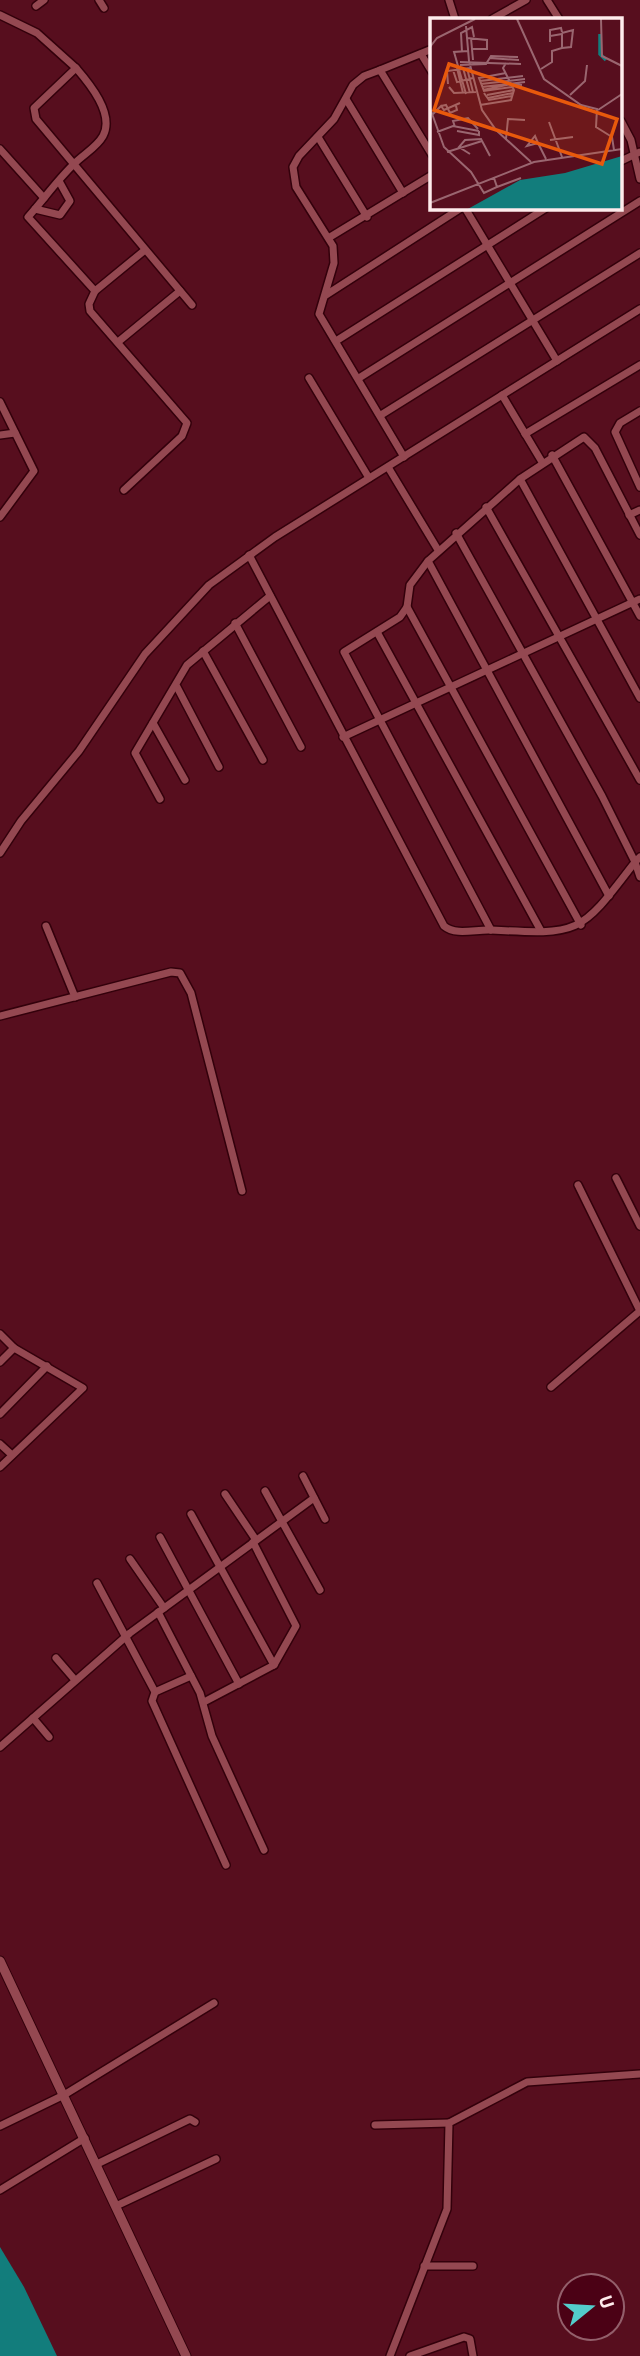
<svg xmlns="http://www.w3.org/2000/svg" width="640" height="2356" viewBox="0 0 640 2356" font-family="'Titillium Web',sans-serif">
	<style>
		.water { fill: #127d7c }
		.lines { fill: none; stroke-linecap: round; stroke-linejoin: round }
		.minor-casing { stroke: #33000b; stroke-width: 10 }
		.tertiary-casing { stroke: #33000b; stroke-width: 11 }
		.minor { stroke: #944851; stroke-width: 7 }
		.tertiary { stroke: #944851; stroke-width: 9 }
		.inset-river { fill: none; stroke: #127d7c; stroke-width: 3.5 }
		.inset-road { fill: none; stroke: #9a6670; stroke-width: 2 }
		.view { fill: #e8590c; fill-opacity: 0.15; stroke: #e8590c; stroke-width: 3.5 }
		.inset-edge { fill: none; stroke: #feebec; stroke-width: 3.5 }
	</style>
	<rect width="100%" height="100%" fill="#570e1e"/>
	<polygon class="water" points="0,2247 24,2287 57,2356 0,2356"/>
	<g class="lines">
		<defs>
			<g id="minor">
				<polyline points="99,0 104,8"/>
				<polyline points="449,0 455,19"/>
				<polyline points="547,0 559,19"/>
				<polyline points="36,6 44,0"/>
				<polyline points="0,15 37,33 76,68 34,108 36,119 192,305"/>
				<polyline points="492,19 526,0"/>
				<polyline points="421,54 432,72"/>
				<path d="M76,68C89,83 115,114 103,136C97,147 84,154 75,163C58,179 44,199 28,217L95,291L145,250"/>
				<polyline points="380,70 432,49"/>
				<polyline points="346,99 403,193"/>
				<polyline points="621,121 631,140 640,179"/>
				<polyline points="318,137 367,217"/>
				<polyline points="0,149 44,198"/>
				<polyline points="621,161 640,152"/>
				<polyline points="465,208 557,361"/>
				<polyline points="35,209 60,215 70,201 59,181"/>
				<polyline points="330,237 432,175"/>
				<polyline points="95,291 89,304 90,311 187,423 182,436 124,490"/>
				<polyline points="326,295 461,208"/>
				<polyline points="336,341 546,208"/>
				<polyline points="118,342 180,291"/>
				<polyline points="309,378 369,478"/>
				<polyline points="359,378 640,201"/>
				<polyline points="502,395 542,462"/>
				<polyline points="0,402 34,471 0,517"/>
				<polyline points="640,411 620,423 615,432 640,487"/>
				<polyline points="381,415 640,253"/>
				<polyline points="525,434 640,365"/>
				<polyline points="0,435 15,433"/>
				<polyline points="552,455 640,616"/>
				<polyline points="404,457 319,314 334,263 333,246 296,187 293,167 299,156 334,119 353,85 364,76 380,70 432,155"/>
				<polyline points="388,467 438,550"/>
				<polyline points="520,479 640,698"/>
				<polyline points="486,507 640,780"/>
				<polyline points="629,515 640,510"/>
				<path d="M249,555L444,926C456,936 476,929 491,930C581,935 580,934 635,862L602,796L456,533"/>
				<polyline points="428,561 410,585 407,607 400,617 344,652 491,930"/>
				<polyline points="407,607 581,925"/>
				<polyline points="235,623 301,747"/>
				<polyline points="377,632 541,931"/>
				<polyline points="203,651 263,760"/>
				<polyline points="177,687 219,767"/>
				<polyline points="153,723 185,780"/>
				<polyline points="343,737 640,599"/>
				<polyline points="160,799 135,753 187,665 270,596"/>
				<polyline points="0,853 21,821 79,751 145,654 209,585 275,537 640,309"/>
				<polyline points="640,857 635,862 640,877"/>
				<polyline points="609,896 428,561 520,479 584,437 595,448 640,535"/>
				<polyline points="46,926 75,997"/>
				<polyline points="0,1016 171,972 180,973 191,993 242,1191"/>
				<polyline points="616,1178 640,1226"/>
				<polyline points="0,1334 14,1348 83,1388 0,1467"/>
				<polyline points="0,1362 14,1348"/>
				<polyline points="551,1387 640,1311 578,1185"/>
				<polyline points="0,1414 47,1366"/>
				<polyline points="0,1444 12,1455"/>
				<polyline points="303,1476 325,1519"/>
				<polyline points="265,1491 320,1590"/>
				<polyline points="225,1494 256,1540"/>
				<polyline points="191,1514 274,1665"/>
				<polyline points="160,1537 239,1684"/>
				<polyline points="130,1559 164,1608"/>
				<polyline points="97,1583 155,1692 152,1701 226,1865"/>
				<polyline points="158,1612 200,1693 212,1736 264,1850"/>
				<polyline points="56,1658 75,1680"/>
				<polyline points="155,1692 191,1676"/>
				<polyline points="204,1702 274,1665 296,1626 253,1542"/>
				<polyline points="33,1718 49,1737"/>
				<polyline points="0,1747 130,1633 314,1498"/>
				<polyline points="375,2125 449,2123"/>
				<polyline points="0,2126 64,2095 214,2003"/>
				<polyline points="97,2164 190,2119 195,2122"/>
				<polyline points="0,2190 85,2138"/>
				<polyline points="116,2206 216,2159"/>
				<polyline points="424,2266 473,2266"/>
				<polyline points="390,2356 447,2209 449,2123 527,2082 640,2074"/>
				<polyline points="410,2356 464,2337 470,2339 473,2356"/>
			</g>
			<polyline id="tertiary" points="0,1961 186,2356"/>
		</defs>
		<use href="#minor" class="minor-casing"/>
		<use href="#tertiary" class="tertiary-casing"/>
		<use href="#minor" class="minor"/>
		<use href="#tertiary" class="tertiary"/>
	</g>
	<g transform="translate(430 18)">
		<rect width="192" height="192" fill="#570e1e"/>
		<path d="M192,138V192H36L90,162L135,155Z" fill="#127d7c"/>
		<path class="inset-river" d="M170,16V36L176,42"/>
		<path class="inset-road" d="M87,1L114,61L151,87L167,91L166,109L182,119L184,132M171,1L172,38L192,48M36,8L39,43L52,92L66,112L101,144M120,18V12L131,10L132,14M37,20L57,22V31H42M41,20L43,42M120,24V18L132,16V22M0,29L7,20L45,1M132,30L141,29L143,12L132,15M32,34L31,15L42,9L44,19M59,40L89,42M30,44L91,46M76,45L73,50L81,66L92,67M30,47L56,46L61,38L88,39M27,50L33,75M33,50L40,75M37,50L43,74M111,51L122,44V33L132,30V22M23,52L27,64L43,60M76,55L49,60L54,73L82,69M50,63L93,58M18,66L17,53L40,50M51,66L95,61M19,69L24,75L46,74M52,69L95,64M54,75L59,82L82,78M36,76L24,34L38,33M57,77L84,72M140,77L155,63L157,47M58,80L83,75M50,87L81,82L84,72L81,66L53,72M11,88L16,87L20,95L27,92L26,88M0,90L14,129L41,154L54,175L67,169L64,160M168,92L192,76M2,97L11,88L14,92L30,85M119,104L132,139M25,109L23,103L38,100L48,111M27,113L49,117V113M7,114L23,108L49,113M76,121L78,101L95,102M120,122L143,119M108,125L97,128L105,118L108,125L116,141M17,134L52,123M40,136L29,129L35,122L51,121L60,138M67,169L91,160M0,185L104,144L192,131"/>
		<path class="view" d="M19,46L187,101L172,146L4,92Z"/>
		<rect width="192" height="192" class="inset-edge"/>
	</g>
	<g transform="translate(591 2307) rotate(72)"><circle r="33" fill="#4b0115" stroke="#935f6b" stroke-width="2"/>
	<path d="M0-5L12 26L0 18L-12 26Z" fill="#53cdcb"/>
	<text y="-10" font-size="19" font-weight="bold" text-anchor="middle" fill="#feebec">U</text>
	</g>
</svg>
